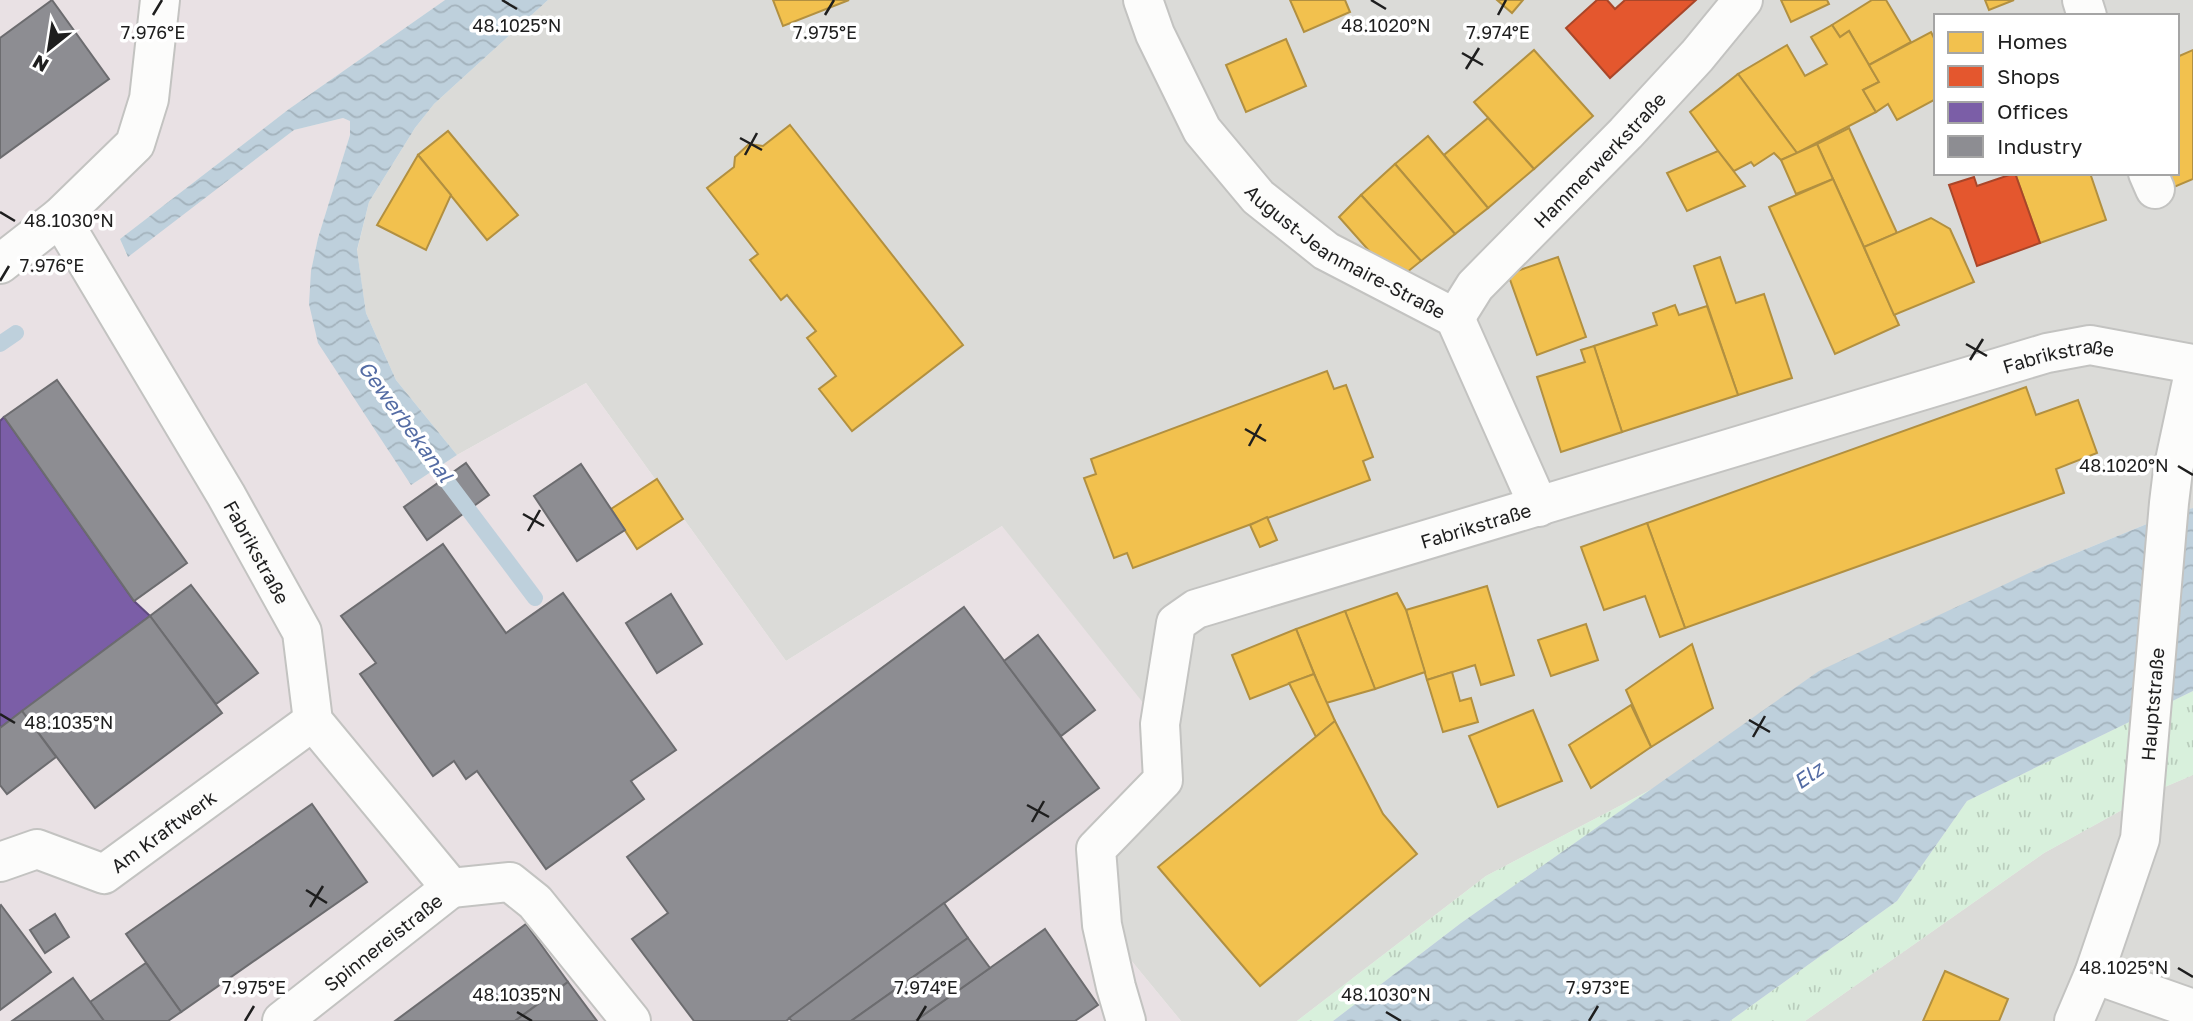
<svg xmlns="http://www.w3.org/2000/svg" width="2193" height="1021" viewBox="0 0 2193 1021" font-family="'Golos Text',sans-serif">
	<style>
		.residential { fill: #dbdbd8; fill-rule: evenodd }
		.industrial { fill: #e9e1e4 }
		.park { fill: url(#park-tufts) }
		.water { fill: url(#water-waves) }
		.homes { fill: #f2c14e; stroke: #b29040; stroke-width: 2 }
		.shops { fill: #e4572e; stroke: #a94629; stroke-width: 2 }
		.offices { fill: #7b5ea7; stroke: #5f4b7e; stroke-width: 2 }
		.industry { fill: #8d8d92; stroke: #6c6c6f; stroke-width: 2 }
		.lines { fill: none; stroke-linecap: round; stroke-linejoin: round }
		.stream { stroke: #bed0dc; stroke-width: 16 }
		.minor-casing { stroke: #c3c3c1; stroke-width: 42 }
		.minor { stroke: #fcfcfb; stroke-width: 38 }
		.ticks { fill: none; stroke: #1e1e1e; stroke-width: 2.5 }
		.labels { text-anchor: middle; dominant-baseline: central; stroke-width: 7; stroke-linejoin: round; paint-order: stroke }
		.street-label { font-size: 19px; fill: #1e1e1e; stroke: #fff }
		.water-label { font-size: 21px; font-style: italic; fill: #546ca4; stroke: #fff }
		.ticks-label { font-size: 18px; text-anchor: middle; fill: #1e1e1e; stroke: #fff; stroke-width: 7; stroke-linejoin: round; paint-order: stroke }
	</style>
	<defs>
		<pattern id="park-tufts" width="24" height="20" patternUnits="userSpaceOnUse" patternTransform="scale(1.75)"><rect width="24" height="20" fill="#d8f0dc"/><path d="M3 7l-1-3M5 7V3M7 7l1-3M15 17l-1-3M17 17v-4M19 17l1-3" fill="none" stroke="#b9cdbc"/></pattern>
		<pattern id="water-waves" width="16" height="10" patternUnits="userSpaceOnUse" patternTransform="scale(1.75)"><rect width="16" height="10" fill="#bed0dc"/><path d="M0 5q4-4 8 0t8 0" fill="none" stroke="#a3b2bc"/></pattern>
	</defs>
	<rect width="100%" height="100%" fill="#ecece7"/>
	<g class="residential">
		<path d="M548,0H2193V508L2176,512L2042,567L1652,789L1486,876L1297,1021H1181L1102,925L1002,526L786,661L586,383L457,455L396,380L366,313L357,251L369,202L415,128L434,104ZM1936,16H2177V173H1936Z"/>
		<polygon points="2193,775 2193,1021 1805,1021 2044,853 2160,789"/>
	</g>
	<polygon class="industrial" points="0,0 445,0 289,109 120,239 127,256 294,130 343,118 351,121 350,135 318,238 311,271 411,485 457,455 586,383 786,661 1002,526 1160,724 1163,780 1096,849 1102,925 1181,1021 0,1021"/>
	<g class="park">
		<polygon points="2193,691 2193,775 2160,789 2044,853 1805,1021 1730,1021 1897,901 1967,801"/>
		<polygon points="1652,789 1461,923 1333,1021 1297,1021 1486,876"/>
	</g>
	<g class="water">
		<polygon points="445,0 548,0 434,104 415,128 369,202 357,250 366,313 396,380 457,455 411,485 318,343 309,304 311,271 318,238 350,135 350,121 343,118 294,130 128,257 120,239 289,109"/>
		<polygon points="2193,508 2193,691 1967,801 1897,901 1730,1021 1333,1021 1461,923 1819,671 2042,567 2176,512"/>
	</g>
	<g class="homes">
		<polygon points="773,0 849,0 783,26"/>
		<polygon points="1290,0 1345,0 1350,12 1304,32"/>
		<polygon points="1497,0 1523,0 1512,13"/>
		<polygon points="1781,0 1827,0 1829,4 1791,22"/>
		<polygon points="1872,0 1886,0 1911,42 1869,65 1849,31 1840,37 1832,25"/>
		<polygon points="1985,0 2014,0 1989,10"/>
		<polygon points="1832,25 1840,37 1849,31 1879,82 1863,90 1876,112 1797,153 1738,74 1787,45 1805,76 1827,64 1811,37"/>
		<polygon points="1931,32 1936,42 1936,99 1897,120 1888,104 1876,112 1863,90 1879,82 1869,65"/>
		<polygon points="1286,39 1306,86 1246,112 1226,65"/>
		<polygon points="1534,50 1593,116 1534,169 1474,102"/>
		<polygon points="2193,50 2193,179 2174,187 2168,173 2177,173 2177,57"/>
		<polygon points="1738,74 1797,153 1781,160 1774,153 1754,166 1751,162 1734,171 1718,151 1690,112"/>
		<polygon points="1488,118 1534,169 1488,208 1444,155"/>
		<polygon points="790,125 963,345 852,431 819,389 836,376 807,338 816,331 787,295 781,300 750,260 758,254 707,188 734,167 735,157 749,144 763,146"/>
		<polygon points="1849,128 1897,233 1864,247 1817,144"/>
		<polygon points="448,131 518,215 487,240 418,155"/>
		<polygon points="1428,136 1488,208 1455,234 1395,164"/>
		<polygon points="1817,144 1833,179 1796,194 1781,160"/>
		<polygon points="1718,151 1745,186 1687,211 1667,173"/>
		<polygon points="418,155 451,195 426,250 377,225"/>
		<polygon points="1395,164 1455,234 1421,261 1361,195"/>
		<polygon points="2015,173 2090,173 2106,220 2040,243"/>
		<polygon points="1833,179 1899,325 1835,354 1769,207"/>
		<polygon points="1361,195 1421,261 1396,281 1339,217"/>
		<polygon points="1931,218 1950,229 1974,282 1894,315 1864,247"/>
		<polygon points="1558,257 1586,337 1537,355 1508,274"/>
		<polygon points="1720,257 1736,303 1764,294 1792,378 1738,395 1694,266"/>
		<polygon points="1675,305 1679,315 1707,306 1738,395 1622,432 1594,346 1657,325 1653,313"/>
		<polygon points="1594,346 1622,432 1561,452 1537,377 1585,362 1581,350"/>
		<polygon points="1327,371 1334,389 1346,385 1373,457 1363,461 1370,480 1133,568 1127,553 1114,558 1084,478 1096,474 1091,459"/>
		<polygon points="2026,387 2036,415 2078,400 2097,453 2056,469 2064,493 1685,628 1647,523"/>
		<polygon points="657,479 683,519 637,549 611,509"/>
		<polygon points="1267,517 1277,540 1260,547 1250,525"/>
		<polygon points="1647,523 1685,628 1660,637 1645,596 1604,610 1581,547"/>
		<polygon points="1487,586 1514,675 1481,685 1475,665 1427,680 1406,610"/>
		<polygon points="1397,593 1406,610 1425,672 1375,689 1345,611"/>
		<polygon points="1345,611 1375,689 1326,703 1296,629"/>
		<polygon points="1586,624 1598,660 1551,676 1538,640"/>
		<polygon points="1296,629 1314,674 1250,699 1232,655"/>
		<polygon points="1692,644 1713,708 1651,747 1626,690"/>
		<polygon points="1452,672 1460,701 1471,698 1478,722 1443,732 1427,680"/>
		<polygon points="1314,674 1335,721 1316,737 1289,683"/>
		<polygon points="1631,705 1651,747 1591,788 1569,745"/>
		<polygon points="1533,710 1562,781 1498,807 1469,736"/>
		<polygon points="1335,721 1383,814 1417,854 1260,986 1158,867"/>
		<polygon points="1945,971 2008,999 1999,1021 1923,1021"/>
	</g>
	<g class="shops">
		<polygon points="1597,0 1607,0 1615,9 1625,0 1696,0 1610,78 1566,28"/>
		<polygon points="2015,173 2040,243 1977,266 1949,185 1974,177 1977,186"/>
	</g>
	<polygon class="offices" points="4,417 134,601 150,616 0,728 0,421"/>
	<g class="industry">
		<polygon points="52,0 109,79 0,158 0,38"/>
		<polygon points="57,380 187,563 134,601 4,417"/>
		<polygon points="466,463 489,495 427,540 404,507"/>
		<polygon points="581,464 625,530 577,561 534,496"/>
		<polygon points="443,544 506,633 563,593 676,750 631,781 644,799 546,869 477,771 466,779 454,761 433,776 360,674 376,663 341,616"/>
		<polygon points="191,585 258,673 216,704 150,616"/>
		<polygon points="671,594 702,644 657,673 626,623"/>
		<polygon points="964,607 1099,788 786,1021 694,1021 632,939 668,913 627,857"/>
		<polygon points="150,616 222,713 95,808 22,711"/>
		<polygon points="1038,635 1095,710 1061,736 1004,661"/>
		<polygon points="22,711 56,757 7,794 0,785 0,728"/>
		<polygon points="312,804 367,882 181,1012 126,934"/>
		<polygon points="944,903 968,938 851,1021 792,1021 789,1018"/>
		<polygon points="1,905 51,972 0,1010 0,906"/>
		<polygon points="55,914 69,937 45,953 30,930"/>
		<polygon points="526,924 568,982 515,1021 395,1021"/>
		<polygon points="1045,929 1098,1005 1075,1021 915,1021"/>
		<polygon points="968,938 990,968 915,1021 851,1021"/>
		<polygon points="146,963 181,1012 168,1021 104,1021 90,1002"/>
		<polygon points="73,978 104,1021 12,1021"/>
		<polygon points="568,982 597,1021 515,1021"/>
	</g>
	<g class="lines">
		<g class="stream">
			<polyline points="0,344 16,333"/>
			<polyline points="425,452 535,598"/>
		</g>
		<defs>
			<g id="minor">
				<path id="s1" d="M160,0L149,99L135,144L60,217L226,495L302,632L313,721L451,888L510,882L535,902L631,1021"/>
				<path id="s2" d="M1143,0L1155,34L1202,130L1258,197L1326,251L1455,318L1539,507"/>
				<polyline points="2082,0 2087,16"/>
				<polyline points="2148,173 2155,189"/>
				<polyline points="0,264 60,217"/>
				<path id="s3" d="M1455,318L1475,286L1626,133L1697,56L1743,0"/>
				<path id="s4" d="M0,862L37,849L104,874L313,721"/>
				<polyline points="2094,974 2193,1009"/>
				<path id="s5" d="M282,1021L451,888"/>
				<path id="s6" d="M1126,1021L1116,987L1102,925L1096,849L1163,780L1160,724L1176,623L1196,609L2047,353L2090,345L2193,364"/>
				<path id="s7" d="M2074,1021L2094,974L2140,839L2169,503L2173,470L2193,377"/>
			</g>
		</defs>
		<use href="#minor" class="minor-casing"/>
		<use href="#minor" class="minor"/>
	</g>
	<path class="ticks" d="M502,0L517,9M1371,0L1386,9M153,15L162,0M825,15L834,0M1498,15L1506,0M1462,53L1483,65M1466,69L1479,48M740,138L762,150M745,155L757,133M0,212L15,221M0,281L9,266M1966,344L1987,356M1970,360L1983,339M1245,429L1266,441M1249,446L1261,424M2178,466L2193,475M523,514L544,526M528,531L540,510M0,714L15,723M1749,720L1770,732M1753,737L1765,716M1027,805L1049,817M1032,822L1044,801M306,890L327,903M310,907L323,886M2178,968L2193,977M517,1012L532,1021M1386,1012L1401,1021M245,1021L254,1006M917,1021L926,1006M1589,1021L1598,1006"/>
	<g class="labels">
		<g class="street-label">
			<text stroke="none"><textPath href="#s3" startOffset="215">Hammerwerkstraße</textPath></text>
			<text stroke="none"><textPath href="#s2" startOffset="334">August-Jeanmaire-Straße</textPath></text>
			<text stroke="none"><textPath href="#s6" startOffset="1354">Fabrikstraße</textPath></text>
			<text stroke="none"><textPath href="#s6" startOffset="746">Fabrikstraße</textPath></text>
			<text stroke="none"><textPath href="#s1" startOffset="640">Fabrikstraße</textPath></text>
			<text stroke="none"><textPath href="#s7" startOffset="329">Hauptstraße</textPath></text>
			<text stroke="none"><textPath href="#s4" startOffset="184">Am Kraftwerk</textPath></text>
			<text stroke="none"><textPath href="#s5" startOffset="128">Spinnereistraße</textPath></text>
		</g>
		<g class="water-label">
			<text transform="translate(406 421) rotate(54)">Gewerbekanal</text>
			<text transform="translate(1808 775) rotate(-35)">Elz</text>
		</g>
	</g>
	<g class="ticks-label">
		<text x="517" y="32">48.1025°N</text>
		<text x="1386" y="32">48.1020°N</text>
		<text x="153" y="39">7.976°E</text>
		<text x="825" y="39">7.975°E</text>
		<text x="1498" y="39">7.974°E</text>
		<text x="69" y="227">48.1030°N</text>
		<text x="52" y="272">7.976°E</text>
		<text x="2124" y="472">48.1020°N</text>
		<text x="69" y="729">48.1035°N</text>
		<text x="2124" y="974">48.1025°N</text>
		<text x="254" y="994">7.975°E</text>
		<text x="926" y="994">7.974°E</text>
		<text x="1598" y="994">7.973°E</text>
		<text x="517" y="1001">48.1035°N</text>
		<text x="1386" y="1001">48.1030°N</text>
	</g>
	<rect x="1934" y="14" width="245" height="161" fill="#ffffff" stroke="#a5a5a5" stroke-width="2"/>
	<rect x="1948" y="32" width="35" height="21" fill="#f2c14e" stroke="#a5a5a5" stroke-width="2"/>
	<text x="1997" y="49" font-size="21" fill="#1e1e1e">Homes</text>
	<rect x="1948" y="66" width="35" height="21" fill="#e4572e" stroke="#a5a5a5" stroke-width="2"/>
	<text x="1997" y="84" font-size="21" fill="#1e1e1e">Shops</text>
	<rect x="1948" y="102" width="35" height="21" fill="#7b5ea7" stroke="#a5a5a5" stroke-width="2"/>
	<text x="1997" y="119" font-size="21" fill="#1e1e1e">Offices</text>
	<rect x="1948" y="136" width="35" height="21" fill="#8d8d92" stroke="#a5a5a5" stroke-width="2"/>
	<text x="1997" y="154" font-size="21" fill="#1e1e1e">Industry</text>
	<g transform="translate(49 49) rotate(210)" stroke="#ffffff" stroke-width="5" paint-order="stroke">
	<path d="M0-5L12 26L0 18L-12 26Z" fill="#1e1e1e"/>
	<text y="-10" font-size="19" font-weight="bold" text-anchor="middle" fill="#1e1e1e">N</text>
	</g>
</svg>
